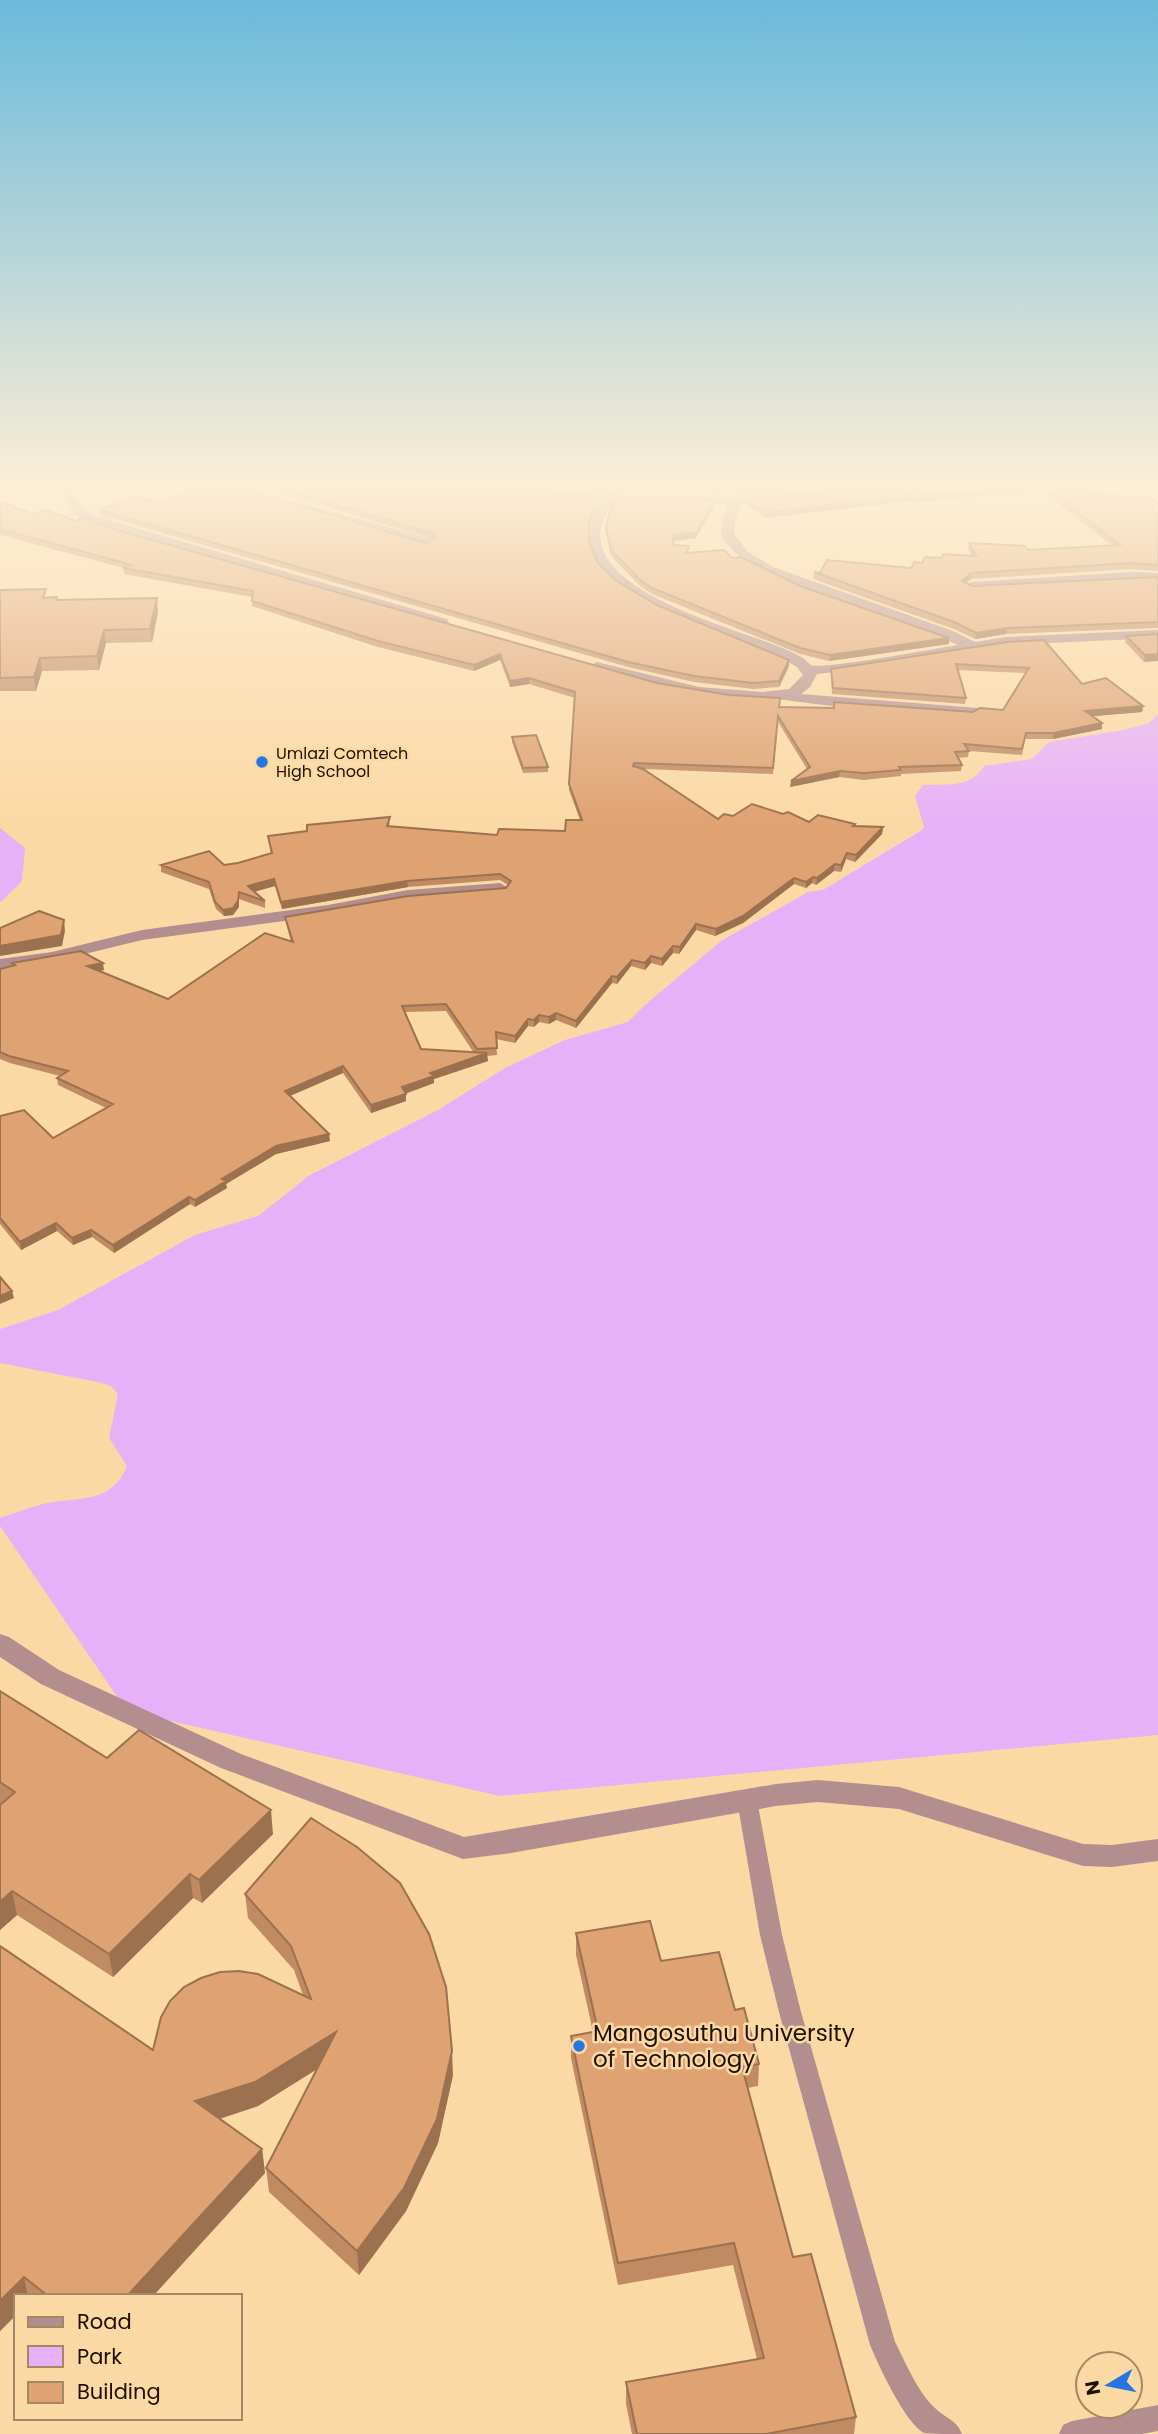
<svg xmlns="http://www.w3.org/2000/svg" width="1158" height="2434" viewBox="0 0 1158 2434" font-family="Poppins,sans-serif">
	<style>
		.green { fill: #e6b1f8 }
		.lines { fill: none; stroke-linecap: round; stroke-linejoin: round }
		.lane { fill: #b28e8f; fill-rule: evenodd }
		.street { fill: #b28e8f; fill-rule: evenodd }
		.wall { fill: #c08b63; fill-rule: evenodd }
		.shaded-wall { fill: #9c7150 }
		.building { fill: #dfa273; stroke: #9c7150; stroke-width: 2 }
		.poi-dot { fill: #2775e0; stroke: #fbd9a5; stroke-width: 2.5 }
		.labels { text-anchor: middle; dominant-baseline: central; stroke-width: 5; stroke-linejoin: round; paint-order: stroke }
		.far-poi-label { font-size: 16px; fill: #1f1000; stroke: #fbd9a5; text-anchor: start }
		.near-poi-label { font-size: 23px; fill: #1f1000; stroke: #fbd9a5; text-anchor: start }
	</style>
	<rect width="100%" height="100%" fill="#fbd9a5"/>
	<g class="green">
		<path d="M1158,714V1735L500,1796L127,1711L0,1526V1518C16,1513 32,1506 48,1503C81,1497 112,1503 127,1466L109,1438L118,1394L111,1386L98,1382L0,1363V1329L58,1310L195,1235L258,1216L310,1175L438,1110L505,1068L565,1040L628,1022L644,1006L721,941L808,892L823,890L922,830L924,827L915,796L923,785C946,784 972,788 984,766L1032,759L1049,742L1123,730L1149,723Z"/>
		<polygon points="0,828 25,848 22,881 0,903"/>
	</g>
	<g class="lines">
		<g class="lane">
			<path d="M747,1792L754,1794L757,1800L782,1935L801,2012L895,2342C906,2363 917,2391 935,2408C945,2418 957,2420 962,2434C952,2434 934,2434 924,2433C905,2423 879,2366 870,2345L779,2012L760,1935L737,1800L740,1794Z"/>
			<polygon points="1158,2405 1158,2431 1142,2434 1059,2434 1063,2425 1072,2421"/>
		</g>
		<g class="street">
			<polygon points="21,484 174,484 168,488 113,494 74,491 79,504 95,516 447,619 449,622 447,625 437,625 87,522 70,510 61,490 27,488"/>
			<path d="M467,484H510L607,495L617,484H631L620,495L736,497L880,484H931L925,488L741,504L735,521L734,534L748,552L773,567L953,631L975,642L1006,637L1158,630V638L1006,645L855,670L817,674L810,687L801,694L978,708L980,711L973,715L847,708L777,699L762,700L699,695L592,669L590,666L597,662L699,687L762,692L789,689L803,675L797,667L785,660C733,635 539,593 601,502L473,488ZM613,503L728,504L722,521L721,534C741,585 907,619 958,645C937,648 823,670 811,665C808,663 806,660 803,658C791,651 777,646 764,641C718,623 554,580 613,503Z"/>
			<polygon points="304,504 432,539 433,542 427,546 300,511 300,505"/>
			<polygon points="1130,572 1158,573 1158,581 1130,580 971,590 964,586 971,582"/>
			<polygon points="500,883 509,888 506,892 408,900 328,915 142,940 52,962 0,969 0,959 52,952 142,930 328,905 408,890"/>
			<polygon points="0,1634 9,1637 59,1670 241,1754 464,1837 776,1784 818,1780 899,1787 1083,1844 1112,1845 1158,1839 1158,1861 1112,1867 1083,1866 899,1809 818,1802 776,1806 511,1853 463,1859 221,1768 41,1684 0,1657"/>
		</g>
	</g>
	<g class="wall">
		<polygon points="197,484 230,484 421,542 428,543 433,539 250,484 471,484 598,504 589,526 589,543 598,563 615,580 657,605 789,666 779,687 753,689 694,682 628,667 100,515 100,510 163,503 197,487"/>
		<polygon points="537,484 614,484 606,492"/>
		<polygon points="629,484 847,484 736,494 722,490 720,494 627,492 627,487"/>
		<polygon points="1039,484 1038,493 998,496 996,494 912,503 909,501 765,518 747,506 747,501 926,485"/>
		<polygon points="1046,488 1158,503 1158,571 1130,569 971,579 966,583 972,586 1158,577 1158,628 1006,634 975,639 954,629 813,579 814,572 820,573 911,568 922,563 942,558 972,556 968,549 969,543 1028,550 1112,545 1046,494"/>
		<path d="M0,502L34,514L110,528L657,683L779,707L834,708V702L973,712L1003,710L1025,673L957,670L966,698L965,704L832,694L831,675V669L1007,642L1082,684L1143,706L1142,712L1093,716L1102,723V729L1053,739H1025L1022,755L969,751L968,757L958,758L962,765L961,771L901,774V776L864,780L839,777L790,787L807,769L778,722L773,774L644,769L718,819L733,816L809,822L855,824V826L883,827L882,834L855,862L846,859L841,872L834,871L816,885L812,883L806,888L794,884L743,923L715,936L696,930L679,954L673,953L662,966L651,963L645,970L631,966L617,984L612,983L576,1028L556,1020L549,1024L539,1022L534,1027L528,1026L515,1043L496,1039L497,1055L487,1056L488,1061L434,1079V1083L406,1093V1101L371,1113L343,1073L290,1096L329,1134L330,1141L276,1154L226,1184L227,1188L195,1207L190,1204L114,1253L92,1237L73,1245L57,1231L21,1250L0,1224V1116L53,1138L106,1108L58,1085L57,1078L60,1076L10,1063L0,1059V969L13,965L12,963L104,970L99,971L168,999L291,942L286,923L285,917L506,888L508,885L500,880L408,887L282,909L275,886L254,892L265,901V908L239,899V907L233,915L224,916L216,909L209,889L161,872V865H224L238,863L271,854L268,836L390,823L389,826L497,835L565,831L580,820L569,790L575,698L529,684L510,687L500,660L474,671L378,647L252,606V597L124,574V568L0,535ZM446,1011L474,1053L421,1049L405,1012Z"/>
		<polygon points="713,507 696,538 673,541 673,545 689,552 732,558 800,586 949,638 949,644 829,661 800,654 652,594 639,585 611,556 606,533 606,528"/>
		<polygon points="0,590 47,598 57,597 57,600 158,612 152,642 106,643 99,670 42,671 36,691 0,691"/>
		<polygon points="1158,634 1144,662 1125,642 1126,636"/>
		<polygon points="512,737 548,767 548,772 523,773 512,742"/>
		<polygon points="0,1691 107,1758 273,1834 202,1903 193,1898 113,1977 17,1915 0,1930 0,1805 1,1804 0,1803"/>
		<polygon points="245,1894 453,2075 438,2143 406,2211 359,2275 269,2192 266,2168 317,2069 258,2106 220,2119 262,2149 265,2173 153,2296 16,2296 16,2315 0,2331 0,1946 153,2050 303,1995 294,1970 248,1918"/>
		<polygon points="576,1933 661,1961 735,2010 759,2064 758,2086 747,2088 793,2257 856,2417 854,2434 632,2434 626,2404 626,2382 757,2359 733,2265 618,2285 571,2058 571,2036 593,2032 576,1955"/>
	</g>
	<g class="shaded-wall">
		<polygon points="609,484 614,484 606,492 606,487"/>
		<polygon points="788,484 847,484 736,494 736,489"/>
		<polygon points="996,488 996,494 912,503 912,497"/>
		<polygon points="910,495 909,501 765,518 765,513"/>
		<polygon points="598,499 598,504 589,526 589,521"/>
		<polygon points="714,501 713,507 696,538 673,541 673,535"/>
		<polygon points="971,573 971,579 962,587 962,581"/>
		<polygon points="157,598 158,612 152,642 150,629"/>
		<polygon points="1007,628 1006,634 975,639 976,633"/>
		<polygon points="104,630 106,643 99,670 97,656"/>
		<polygon points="949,638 949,644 829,661 830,655"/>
		<polygon points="500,654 500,660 474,671 474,665"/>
		<polygon points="1158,654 1158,661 1144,662 1145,655"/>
		<polygon points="40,658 42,671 36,691 34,677"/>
		<polygon points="789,660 789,666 779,687 779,681"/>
		<polygon points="529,678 529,684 510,687 510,681"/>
		<polygon points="1143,706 1142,712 1084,717 1085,711"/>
		<polygon points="1102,723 1102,729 1053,739 1054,733"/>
		<polygon points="840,771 839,777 790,787 791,781"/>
		<polygon points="883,827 882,834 855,862 856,855"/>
		<polygon points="847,853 846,859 841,872 841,865"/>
		<polygon points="835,864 834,871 816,885 817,878"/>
		<polygon points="813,877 812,883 806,888 806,882"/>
		<polygon points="794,878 794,884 743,923 715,936 716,929"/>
		<polygon points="274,879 275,886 249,893 248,886"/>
		<polygon points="407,881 408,887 282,909 281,902"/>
		<polygon points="239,892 239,907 233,915 224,916 223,910"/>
		<polygon points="64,920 65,931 62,946 0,956 0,946"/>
		<polygon points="696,924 696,930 679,954 680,947"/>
		<polygon points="673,946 673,953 662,966 662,959"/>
		<polygon points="651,956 651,963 645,970 645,963"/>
		<polygon points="632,960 631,966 617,984 617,977"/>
		<polygon points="103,963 104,970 88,973 87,966"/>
		<polygon points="612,976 612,983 576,1028 576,1021"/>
		<polygon points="556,1013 556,1020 549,1024 549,1017"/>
		<polygon points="539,1015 539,1022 534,1027 534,1020"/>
		<polygon points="528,1019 528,1026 515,1043 515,1036"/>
		<polygon points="487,1053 488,1061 434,1079 434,1083 402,1095 402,1087 430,1073"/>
		<polygon points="343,1066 343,1073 285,1098 285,1091"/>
		<polygon points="406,1094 406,1101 371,1113 371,1105"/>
		<polygon points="329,1134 330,1141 276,1154 226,1184 227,1188 195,1207 195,1200 222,1179 276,1146"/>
		<polygon points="189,1197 190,1204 114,1253 113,1245"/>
		<polygon points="56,1223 57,1231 21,1250 20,1242"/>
		<polygon points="91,1230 92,1237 73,1245 72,1238"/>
		<polygon points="12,1291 14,1298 0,1304 0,1296"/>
		<polygon points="271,1810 273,1834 202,1903 199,1880"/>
		<polygon points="190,1874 193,1898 113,1977 109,1954"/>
		<polygon points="12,1891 17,1915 0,1930 0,1902"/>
		<polygon points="336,2032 338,2056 258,2106 199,2125 195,2101"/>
		<polygon points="452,2051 453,2075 438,2143 406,2211 359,2275 357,2251"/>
		<polygon points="262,2149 265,2173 153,2296 127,2296"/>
		<polygon points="24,2277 28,2296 16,2296 16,2315 0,2331 0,2301"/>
	</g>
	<g class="building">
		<polygon points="197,484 230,484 421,542 428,543 435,537 434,534 268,484 471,484 598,499 589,521 589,543 598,563 615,580 657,605 789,660 779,681 753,683 694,676 628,662 100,510 134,496 163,503 198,487"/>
		<polygon points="583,484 609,484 606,487"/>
		<polygon points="629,484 788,484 736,489 722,485 720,489 627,487"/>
		<polygon points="927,484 1039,484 1038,488 998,490 996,488 912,497 910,495 765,513 747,501"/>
		<polygon points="1046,488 1154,499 1158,503 1158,565 1131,563 971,573 962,581 972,586 1158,577 1158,622 1007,628 976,633 954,622 814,572 820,573 827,560 911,568 914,562 922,563 925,557 942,558 943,554 976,556 969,543 1025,546 1028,550 1120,545"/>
		<polygon points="616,500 714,501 697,532 673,535 673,545 689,546 686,553 724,550 732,558 741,557 800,586 949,638 830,655 800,648 652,588 639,579 611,550 606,528 609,514"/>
		<polygon points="0,502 34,514 46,510 76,521 84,517 110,528 657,683 729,695 780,698 779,707 834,708 834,702 973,712 980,708 1003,710 1029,668 956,664 966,698 833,688 831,669 1007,642 1044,640 1082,684 1106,678 1143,706 1085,711 1102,723 1054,733 1026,733 1022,749 964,744 969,751 955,752 962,765 899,767 901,770 864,773 840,771 791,781 810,767 778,716 773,768 634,763 633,766 643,769 718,819 724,814 733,816 752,804 783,814 788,812 809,822 818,815 855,824 853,826 883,827 856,855 847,853 841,865 835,864 817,878 813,877 806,882 794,878 743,916 716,929 696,924 680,947 673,946 662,959 651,956 645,963 632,960 617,977 612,976 576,1021 556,1013 549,1017 539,1015 534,1020 528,1019 515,1036 496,1032 497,1048 477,1049 446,1004 402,1006 421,1049 487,1053 430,1073 434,1076 402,1087 406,1094 371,1105 343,1066 285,1091 329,1134 276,1146 222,1179 226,1181 195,1200 189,1197 113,1245 91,1230 72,1238 56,1223 20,1242 0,1218 0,1116 24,1110 53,1138 113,1104 57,1078 68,1071 9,1056 0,1052 0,969 15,965 12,963 81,951 103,963 87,966 168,999 265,933 293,942 285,917 408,896 506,888 511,881 500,874 407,881 281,902 274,879 248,886 265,901 239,892 238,901 233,908 223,910 215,902 209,882 161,865 209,851 224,865 238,863 272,853 268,836 307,831 307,825 390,817 387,826 497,835 499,829 565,831 566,820 582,820 569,784 575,692 529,678 510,681 500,654 474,665 378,641 252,601 253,591 123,568 132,565 0,529"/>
		<polygon points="46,589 43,598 57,597 56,600 157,598 150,629 104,630 97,656 40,658 34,677 0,678 0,590"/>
		<polygon points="1158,634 1158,654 1145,655 1126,636"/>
		<polygon points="536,735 548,767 523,768 512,737"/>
		<polygon points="39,911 64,920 61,935 0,946 0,928"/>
		<polygon points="0,1277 12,1291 0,1296"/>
		<polygon points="0,1691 107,1758 139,1730 271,1810 199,1880 190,1874 109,1954 12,1891 0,1902 0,1805 15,1792 0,1782"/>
		<polygon points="311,1818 357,1847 400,1883 429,1934 446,1987 452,2051 437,2119 404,2188 357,2251 266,2168 336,2032 255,2082 195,2101 262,2149 127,2296 48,2296 24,2277 0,2301 0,1946 153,2050 161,2017 170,2001 184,1987 201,1978 220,1972 239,1971 258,1974 311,1999 291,1946 245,1894"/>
		<polygon points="650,1921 661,1961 719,1952 735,2010 744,2008 759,2064 742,2067 793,2257 811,2254 856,2417 766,2434 637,2434 626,2382 764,2358 734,2243 618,2263 571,2036 598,2031 576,1933"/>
	</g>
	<linearGradient id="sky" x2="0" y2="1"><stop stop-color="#6abadb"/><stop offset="0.59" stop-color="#fdeed6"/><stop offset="1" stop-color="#fdeed6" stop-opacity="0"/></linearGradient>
	<rect width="1158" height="825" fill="url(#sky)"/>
	<g class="poi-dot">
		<circle cx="262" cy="762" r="7"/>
		<circle cx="579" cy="2046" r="7"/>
	</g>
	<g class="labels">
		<g class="far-poi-label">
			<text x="276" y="753">Umlazi Comtech<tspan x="276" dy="18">High School</tspan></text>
		</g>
		<g class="near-poi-label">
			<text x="593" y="2033">Mangosuthu University<tspan x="593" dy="26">of Technology</tspan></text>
		</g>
	</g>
	<rect x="14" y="2294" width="228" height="126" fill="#fbd9a5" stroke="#a38963" stroke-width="2"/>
	<rect x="28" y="2317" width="35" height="10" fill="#b28e8f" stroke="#a38963" stroke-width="2"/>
	<text x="77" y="2329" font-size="21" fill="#1f1000">Road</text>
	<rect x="28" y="2346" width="35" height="21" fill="#e6b1f8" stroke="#a38963" stroke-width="2"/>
	<text x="77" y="2364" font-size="21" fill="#1f1000">Park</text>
	<rect x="28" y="2382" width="35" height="21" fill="#dfa273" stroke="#a38963" stroke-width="2"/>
	<text x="77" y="2399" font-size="21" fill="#1f1000">Building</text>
	<g transform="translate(1109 2385) rotate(260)"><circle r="33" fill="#fbd9a5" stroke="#a38963" stroke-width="2"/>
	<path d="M0-5L12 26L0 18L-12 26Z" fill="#2775e0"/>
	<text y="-10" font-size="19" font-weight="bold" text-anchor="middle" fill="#1f1000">N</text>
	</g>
</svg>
